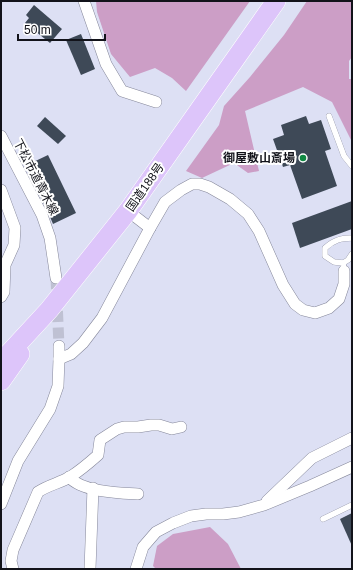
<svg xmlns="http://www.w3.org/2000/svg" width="353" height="570" viewBox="0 0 353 570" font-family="Helvetica,'Noto Sans JP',sans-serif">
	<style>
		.forest { fill: #cc9ec6 }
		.building { fill: #3e4957 }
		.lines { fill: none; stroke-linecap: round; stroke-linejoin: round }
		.street-tunnel { stroke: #bfc1d3; stroke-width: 11; stroke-dasharray: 11 5.5; stroke-linecap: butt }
		.lane-casing { stroke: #85879a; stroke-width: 6 }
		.street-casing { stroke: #85879a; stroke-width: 12 }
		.highway-casing { stroke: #fff; stroke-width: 20 }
		.lane { stroke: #fff; stroke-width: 5.5 }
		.street { stroke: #fff; stroke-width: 11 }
		.highway { stroke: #ddc5fa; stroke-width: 19 }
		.poi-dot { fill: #118943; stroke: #fff; stroke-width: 1.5 }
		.labels { text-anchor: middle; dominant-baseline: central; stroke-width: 4; stroke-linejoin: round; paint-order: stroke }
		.poi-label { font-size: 12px; font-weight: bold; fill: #12131a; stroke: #fff; text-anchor: end }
		.street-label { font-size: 12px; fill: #12131a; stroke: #fff }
	</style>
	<rect width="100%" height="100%" fill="#dde0f4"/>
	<g class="forest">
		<polygon points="96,1 250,1 186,91 172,78 155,68 130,77 111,54 97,12"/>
		<polygon points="307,1 352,1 352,57 349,61 349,79 352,79 352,142 332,102 303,87 245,111 259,171 248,173 234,163 202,178 186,171 219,125 224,106 250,77 284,35"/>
		<polygon points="210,527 228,544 241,569 156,569 153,566 157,546 173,534"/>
	</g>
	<g class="building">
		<polygon points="34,5 62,29 50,43 25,23 29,18 26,15"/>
		<polygon points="81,34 95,69 81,75 66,40"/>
		<polygon points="306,116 309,124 321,120 331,149 325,151 337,186 302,199 290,165 283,167 273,139 284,135 281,125"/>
		<polygon points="45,117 66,136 58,144 37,126"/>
		<polygon points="48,155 76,213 53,224 48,212 25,166"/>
		<polygon points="352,201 352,229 300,248 292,223"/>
		<polygon points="352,513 352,546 340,519"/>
	</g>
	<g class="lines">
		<polyline class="street-tunnel" points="56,278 59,346"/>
		<defs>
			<g id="lane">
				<polyline points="329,116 344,156 352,166"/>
				<polyline points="343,263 348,260 352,254"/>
				<path d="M344,271L343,263L334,262L325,256V248C334,240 341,238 352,238"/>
				<polyline points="323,519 352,505"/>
			</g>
			<g id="street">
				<polyline points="84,1 106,64 122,91 156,102"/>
				<polyline points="1,136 42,215 50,238 56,278"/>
				<polyline points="1,190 15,228 14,245 5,265 4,292 1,297"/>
				<polyline points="128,211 150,228"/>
				<polyline points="59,359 71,354 83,343 102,318 150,228 165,202 181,190 192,184 200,184 209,187 230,199 248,214 259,231 283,285 295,304 303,310 315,313 329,308 339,299 344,284 344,271"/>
				<path d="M69,477C82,492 119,493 138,494"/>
				<polyline points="267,501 312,458 352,438"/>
				<polyline points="1,504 18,461 50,409 58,386 59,359 59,346"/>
				<path d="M13,569L11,561L13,550L38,492C48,485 60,483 70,477C81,470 89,463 98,455L100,440L117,429L124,427H138L151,425H159L172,429L181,427"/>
				<polyline points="90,569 93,488"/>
				<polyline points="136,569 143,547 156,532 173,523 191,516 206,514 223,514 239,512 264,505 310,486 352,467"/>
			</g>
			<g id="highway">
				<polyline points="1,362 49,310 128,211 276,1"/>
				<polyline points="1,381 20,354"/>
			</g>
		</defs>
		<use href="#lane" class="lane-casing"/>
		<use href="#street" class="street-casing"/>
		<use href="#highway" class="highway-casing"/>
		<use href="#lane" class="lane"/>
		<use href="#street" class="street"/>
		<use href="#highway" class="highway"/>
	</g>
	<circle class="poi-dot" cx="303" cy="158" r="4"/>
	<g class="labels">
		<g class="poi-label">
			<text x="295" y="158">御屋敷山斎場</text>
		</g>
		<g class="street-label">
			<text transform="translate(36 177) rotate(63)">下松市道青木線</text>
			<text transform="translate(145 187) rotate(-55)">国道188号</text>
		</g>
	</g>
	<rect width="353" height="570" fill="none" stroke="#12131a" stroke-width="4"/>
	<path d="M18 34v6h87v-6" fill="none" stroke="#12131a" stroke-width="2"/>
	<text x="24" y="34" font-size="12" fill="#12131a" stroke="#ffffff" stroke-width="3" paint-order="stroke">50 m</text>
</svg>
